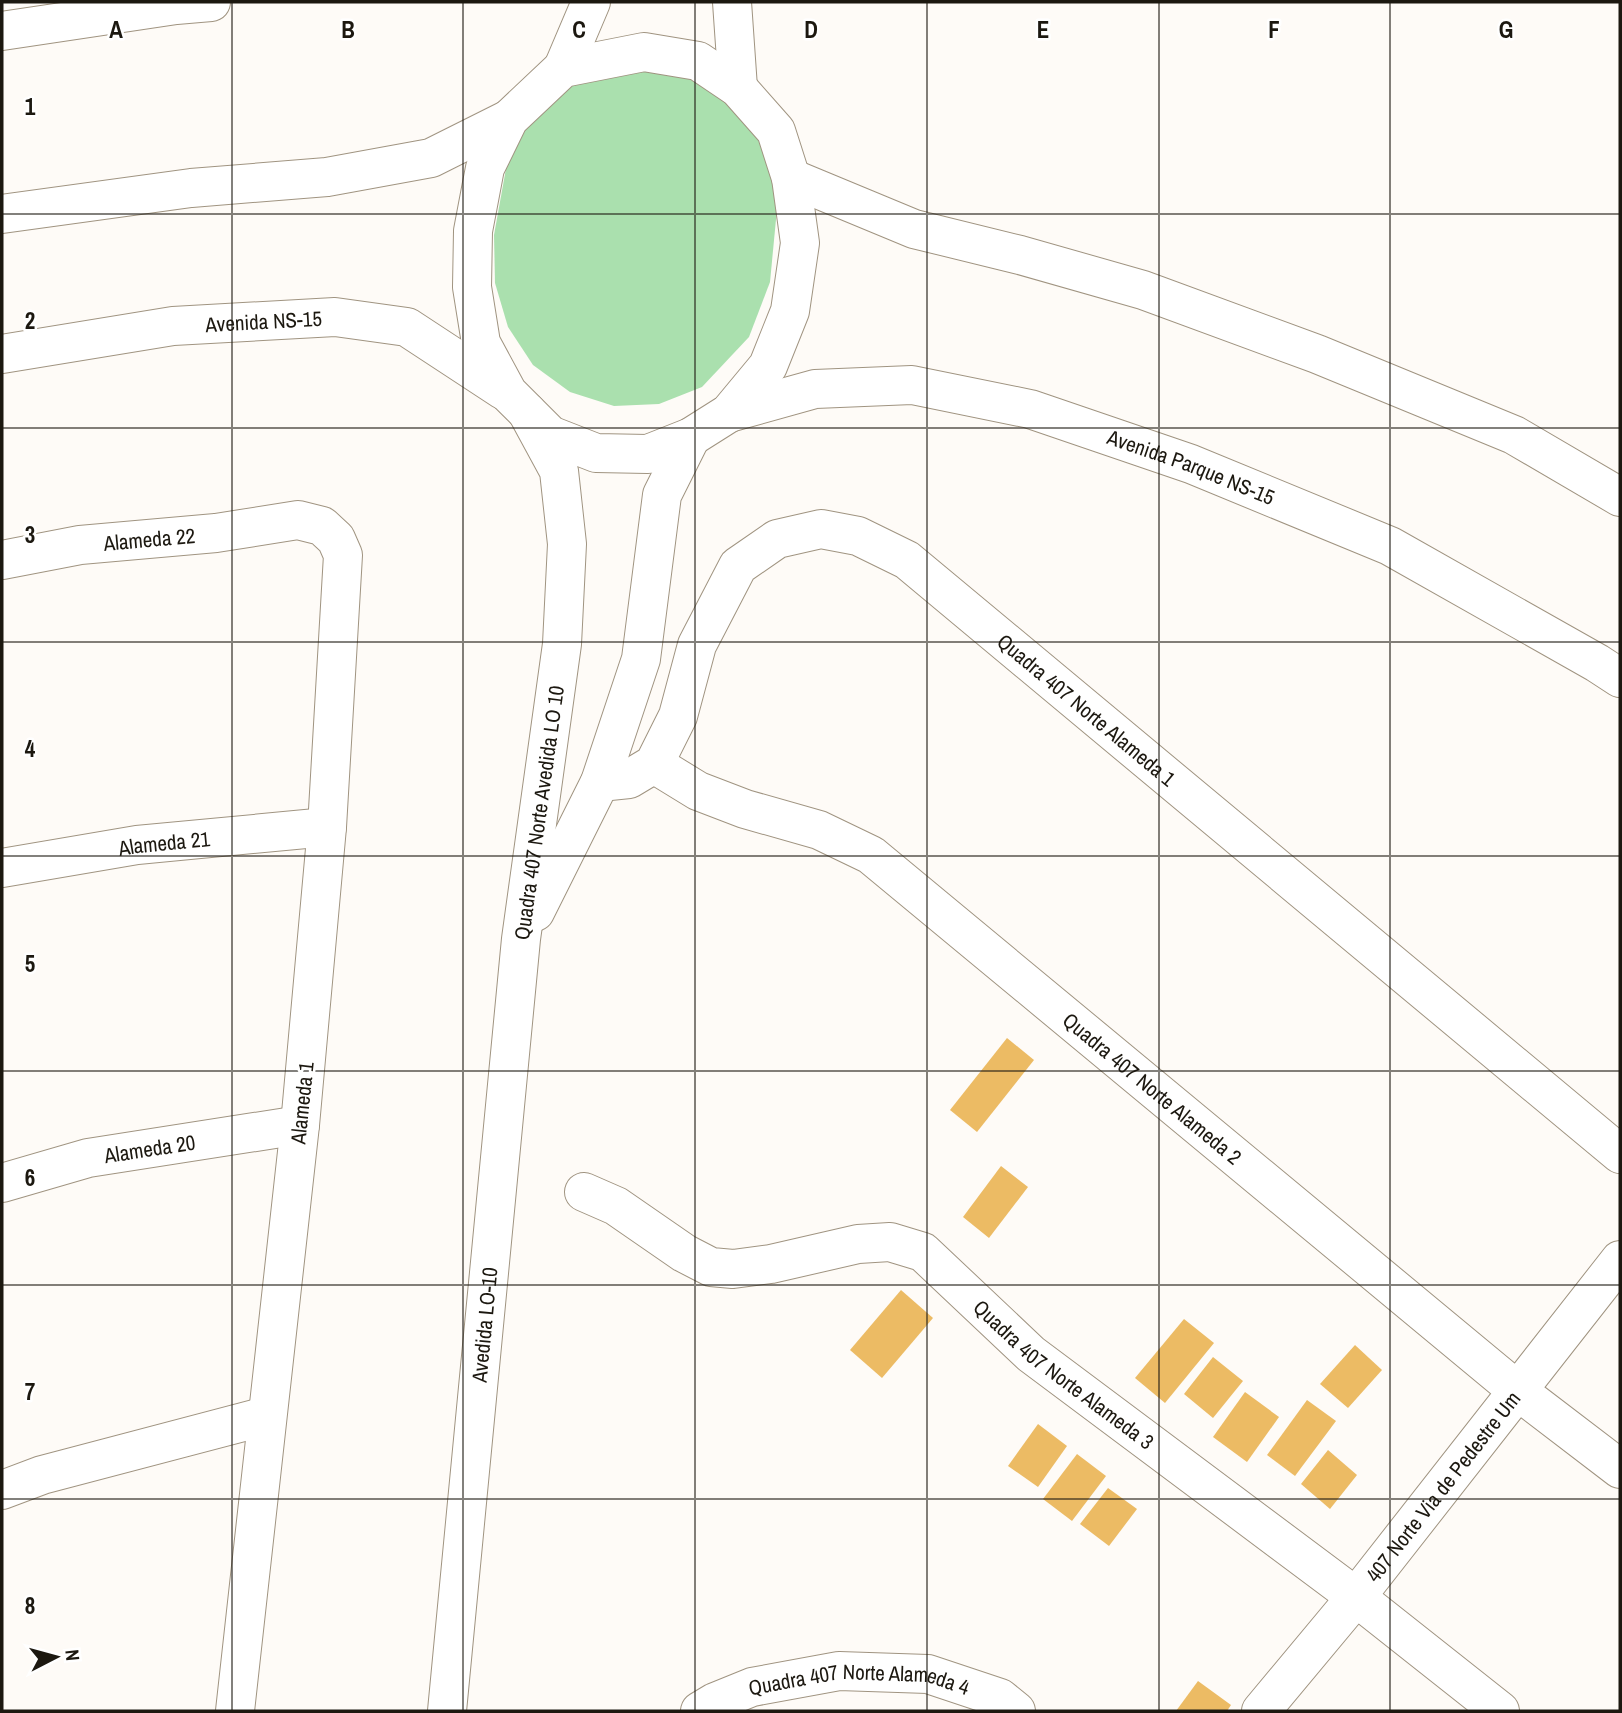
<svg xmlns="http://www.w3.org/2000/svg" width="1622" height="1713" viewBox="0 0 1622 1713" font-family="'Archivo Narrow',sans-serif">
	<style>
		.green { fill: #aae0ae }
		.building { fill: #ecbb64 }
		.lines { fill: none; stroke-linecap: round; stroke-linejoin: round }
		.minor-casing { stroke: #a09481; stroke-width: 40 }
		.major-casing { stroke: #a09481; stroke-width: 40 }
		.minor { stroke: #fff; stroke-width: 38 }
		.major { stroke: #fff; stroke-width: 38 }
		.grid { fill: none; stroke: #1c1810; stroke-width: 2; stroke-opacity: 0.55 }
		.labels { text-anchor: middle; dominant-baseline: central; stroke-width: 5; stroke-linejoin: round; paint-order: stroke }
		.street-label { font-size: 21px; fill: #1c1810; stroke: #fff }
		.grid-label { font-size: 23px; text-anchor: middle; font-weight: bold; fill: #1c1810; stroke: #fff; stroke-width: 5; stroke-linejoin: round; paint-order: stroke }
	</style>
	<rect width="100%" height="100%" fill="#fefbf7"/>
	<polygon class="green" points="618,57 709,76 767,149 777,209 770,282 749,337 702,387 659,404 614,406 570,392 533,365 508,327 495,283 494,235 511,141 536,101"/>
	<g class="building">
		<polygon points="1007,1038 1034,1060 977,1132 950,1110"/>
		<polygon points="1001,1166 1028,1187 989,1238 963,1217"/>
		<polygon points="901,1290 933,1318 882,1378 850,1350"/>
		<polygon points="1184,1319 1214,1343 1165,1403 1135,1378"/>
		<polygon points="1355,1345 1382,1370 1348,1408 1320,1384"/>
		<polygon points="1213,1357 1243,1381 1213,1418 1184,1394"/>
		<polygon points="1245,1392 1279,1417 1247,1462 1213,1437"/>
		<polygon points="1307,1400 1336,1421 1295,1476 1267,1455"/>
		<polygon points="1038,1424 1067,1446 1038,1487 1008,1466"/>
		<polygon points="1328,1450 1357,1475 1330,1509 1301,1484"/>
		<polygon points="1077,1454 1106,1476 1072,1521 1043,1499"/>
		<polygon points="1108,1488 1137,1509 1109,1546 1080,1524"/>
		<polygon points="1198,1681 1231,1705 1227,1711 1176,1711"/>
	</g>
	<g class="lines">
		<defs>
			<g id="minor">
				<polyline points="732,2 738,88"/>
				<polyline points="2,31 176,5 211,2"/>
				<polyline points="563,68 591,2"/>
				<path id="s1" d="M2,560L80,545L216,533L298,520L322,526L336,539L343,555L327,827L300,1125L235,1711"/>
				<path id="s2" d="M654,764L698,791L745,809L819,830L871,855L1518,1391L1620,1469"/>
				<path id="s3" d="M600,782L629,779L654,764L678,716L697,645L738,566L777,539L821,529L858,536L907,560L1620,1154"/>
				<path id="s4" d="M2,868L137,845L327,827"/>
				<polyline points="535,912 600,782 641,659 662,495 691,437"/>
				<path id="s5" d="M2,1183L88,1158L300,1125"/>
				<path id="s6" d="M584,1192L616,1206L684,1253L711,1267L733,1269L771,1264L858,1244L890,1242L923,1252L1031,1354L1356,1597L1500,1711"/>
				<polyline points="2,1490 42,1475 266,1416"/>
				<path id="s7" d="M447,1711L521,939L562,644L567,544L559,471L527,412"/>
				<path id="s8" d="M700,1711L715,1702L752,1687L839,1671L928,1674L1000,1698L1016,1711"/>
				<path id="s9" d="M1261,1711L1356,1597L1620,1260"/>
			</g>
			<g id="major">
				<polygon points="644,52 698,61 738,88 776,131 791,178 800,243 790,311 768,366 729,413 691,437 648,454 596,453 550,435 508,393 481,343 472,287 473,231 485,168 509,119 563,68"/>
				<polyline points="791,178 914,229 1020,255 1143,290 1317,354 1514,435 1620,497"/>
				<polyline points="2,214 191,188 327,177 431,158 509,119"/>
				<path id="s10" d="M2,354L173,326L335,317L407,327L503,390"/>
				<path id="s11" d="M729,413L815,389L912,385L1030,409L1191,464L1390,546L1597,663L1620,678"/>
			</g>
		</defs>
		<use href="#minor" class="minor-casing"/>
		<use href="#major" class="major-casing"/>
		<use href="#minor" class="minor"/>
		<use href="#major" class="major"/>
	</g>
	<path class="grid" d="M232,2V1711M463,2V1711M695,2V1711M927,2V1711M1159,2V1711M1390,2V1711M2,214H1620M2,428H1620M2,642H1620M2,856H1620M2,1071H1620M2,1285H1620M2,1499H1620"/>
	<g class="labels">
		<g class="street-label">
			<text stroke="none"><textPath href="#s10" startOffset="264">Avenida NS-15</textPath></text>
			<text stroke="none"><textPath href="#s11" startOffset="478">Avenida Parque NS-15</textPath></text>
			<text stroke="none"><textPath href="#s1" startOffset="149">Alameda 22</textPath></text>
			<text stroke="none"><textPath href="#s3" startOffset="693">Quadra 407 Norte Alameda 1</textPath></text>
			<text stroke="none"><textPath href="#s7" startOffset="903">Quadra 407 Norte Avedida LO 10</textPath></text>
			<text stroke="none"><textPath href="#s4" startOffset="164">Alameda 21</textPath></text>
			<text stroke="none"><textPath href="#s2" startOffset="602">Quadra 407 Norte Alameda 2</textPath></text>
			<text transform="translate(302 1103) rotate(-84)">Alameda 1</text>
			<text stroke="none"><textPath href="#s5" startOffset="152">Alameda 20</textPath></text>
			<text stroke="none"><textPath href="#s7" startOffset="388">Avedida LO-10</textPath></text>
			<text stroke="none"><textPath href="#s6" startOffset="551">Quadra 407 Norte Alameda 3</textPath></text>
			<text stroke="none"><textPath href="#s9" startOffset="289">407 Norte Via de Pedestre Um</textPath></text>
			<text stroke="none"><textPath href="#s8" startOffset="166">Quadra 407 Norte Alameda 4</textPath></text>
		</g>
	</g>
	<g class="grid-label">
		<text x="116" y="38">A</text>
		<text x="348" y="38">B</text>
		<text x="579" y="38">C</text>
		<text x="811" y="38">D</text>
		<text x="1043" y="38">E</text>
		<text x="1274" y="38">F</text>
		<text x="1506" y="38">G</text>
		<text x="30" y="115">1</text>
		<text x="30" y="329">2</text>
		<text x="30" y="543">3</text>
		<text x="30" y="757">4</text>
		<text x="30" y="972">5</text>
		<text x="30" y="1186">6</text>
		<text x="30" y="1400">7</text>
		<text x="30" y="1614">8</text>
	</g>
	<rect width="1622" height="1713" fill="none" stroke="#1c1810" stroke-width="7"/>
	<g transform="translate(56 1657) rotate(84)" stroke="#ffffff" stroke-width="5" paint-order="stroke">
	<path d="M0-5L12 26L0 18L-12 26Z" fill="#1c1810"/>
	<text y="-10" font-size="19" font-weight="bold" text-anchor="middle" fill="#1c1810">N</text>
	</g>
</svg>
